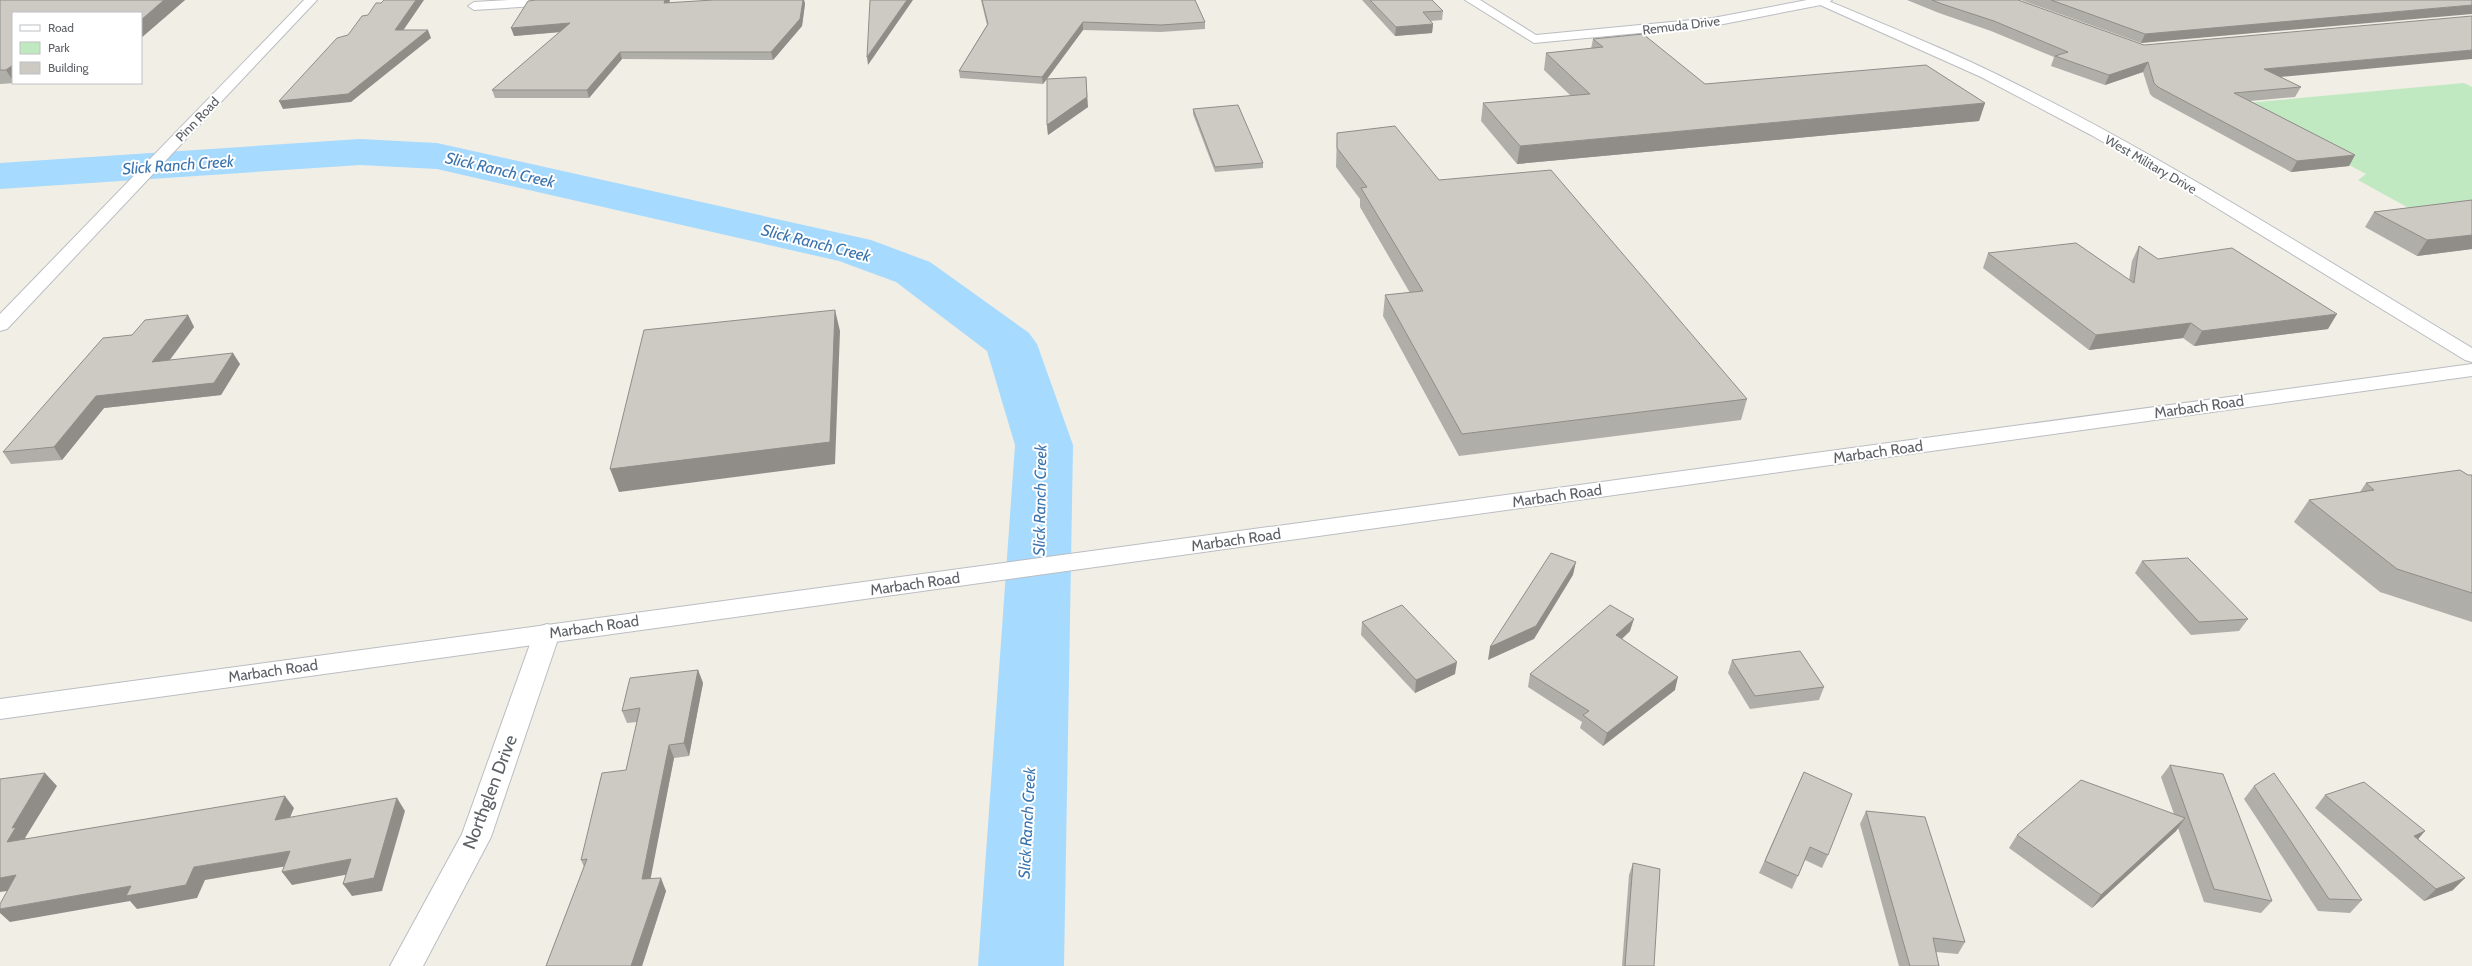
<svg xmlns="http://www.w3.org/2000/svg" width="2472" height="966" viewBox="0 0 2472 966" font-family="Cabin,sans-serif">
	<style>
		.green { fill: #c1e9c1 }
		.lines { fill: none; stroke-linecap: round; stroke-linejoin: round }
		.river { fill: #a6daff; fill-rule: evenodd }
		.minor-casing { stroke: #babdc2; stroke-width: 2 }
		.tertiary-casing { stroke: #babdc2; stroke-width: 2 }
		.secondary-casing { stroke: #b9bcc2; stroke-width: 2 }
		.minor { fill: #fff; fill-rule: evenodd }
		.tertiary { fill: #fff; fill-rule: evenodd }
		.secondary { fill: #fff; fill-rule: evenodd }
		.wall { fill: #b0aea9 }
		.shaded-wall { fill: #908d89 }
		.building { fill: #cdcac4; stroke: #908d89 }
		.labels { text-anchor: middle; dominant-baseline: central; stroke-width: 4; stroke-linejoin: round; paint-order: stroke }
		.far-street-label { font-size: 13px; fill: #5d6166; stroke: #fff }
		.street-label { font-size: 15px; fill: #5d6166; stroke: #fff }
		.water-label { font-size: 16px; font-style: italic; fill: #3b74ae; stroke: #fff }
		.near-street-label { font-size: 18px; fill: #5d6166; stroke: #fff }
	</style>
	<rect width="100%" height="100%" fill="#f0eee5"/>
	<polygon class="green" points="2464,83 2472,87 2472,213 2416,212 2358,180 2366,174 2235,104"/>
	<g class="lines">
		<polygon class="river" points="360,139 437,143 871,240 930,262 1029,333 1037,344 1073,445 1064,966 978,966 1015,445 987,351 896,282 839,261 437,169 360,165 0,189 0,163"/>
		<defs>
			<g id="minor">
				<polygon points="509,0 572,0 566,4 474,10 468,6 474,2"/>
				<polygon points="1465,0 1480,0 1536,35 1713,18 1807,0 1832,0 1826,4 1713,26 1534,43"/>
				<polygon points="547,624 556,627 560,633 491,837 423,966 390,966 462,834 534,633 538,627"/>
			</g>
			<g id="tertiary">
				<polygon points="304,0 317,0 7,329 0,331 0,314"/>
				<polygon points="2472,364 2472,376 0,719 0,699"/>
			</g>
			<path id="secondary" d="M1809,0H1826C1890,27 1956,53 2018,85C2175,163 2322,258 2472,348V362L2465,360L2199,197L2091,135L1981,77Z"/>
		</defs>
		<use href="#minor" class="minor-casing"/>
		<use href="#tertiary" class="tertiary-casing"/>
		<use href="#secondary" class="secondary-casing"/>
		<use href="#minor" class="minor"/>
		<use href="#tertiary" class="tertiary"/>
		<use href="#secondary" class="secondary"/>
	</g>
	<g class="wall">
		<polygon points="0,0 185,0 141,38 141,13 13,13 13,83 15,83 0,84"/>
		<polygon points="536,0 670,0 669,3 714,0 804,0 805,4 802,26 773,60 622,59 589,98 495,98 492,90 560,32 514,36"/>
		<polygon points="981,0 1195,0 1205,22 1205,29 1161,32 1083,30 1047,79 1088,107 1048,135 1047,125 1047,79 1043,84 960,78 959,71 987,25"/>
		<polygon points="1362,0 1432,0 1443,11 1442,20 1430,21 1433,24 1432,33 1395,36"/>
		<polygon points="1907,0 2018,0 2144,45 2280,77 2301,87 2295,97 2250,101 2355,155 2349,166 2291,172 2153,97 2150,94 2143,72 2105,85 2051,66 2054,57 1991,31 1939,13"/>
		<polygon points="2021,0 2472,0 2141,43"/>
		<polygon points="1593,39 1705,84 1985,103 1979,121 1517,164 1481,121 1483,103 1571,96 1544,70 1546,53 1591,49"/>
		<polygon points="1193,109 1263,163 1263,168 1215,172 1193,114"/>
		<polygon points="1337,133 1439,180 1747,399 1741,420 1459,456 1383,316 1385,295 1410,293 1360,207 1360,199 1336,167"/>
		<polygon points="2472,200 2472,249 2417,256 2365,227 2374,212"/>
		<polygon points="2139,246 2158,259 2328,329 2194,346 2183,338 2089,350 1983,268 1988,253 2129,280 2132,261"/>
		<polygon points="188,315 194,327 170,360 240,364 221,395 104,408 62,460 11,464 3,452 132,335"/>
		<polygon points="2468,475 2472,475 2472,622 2380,592 2294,522 2309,500 2360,492 2366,483"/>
		<polygon points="2142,561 2248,619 2239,631 2191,635 2135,573"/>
		<polygon points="1362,622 1455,674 1415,693 1361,635"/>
		<polygon points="1630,631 1622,639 1675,690 1603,746 1580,728 1582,722 1528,687 1530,674"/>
		<polygon points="1732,660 1824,687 1819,700 1750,709 1728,673"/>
		<polygon points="698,670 703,683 689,756 674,758 650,879 666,891 642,966 546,966 584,867 581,860 626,770 637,722 627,723 622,711"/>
		<polygon points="2170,765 2272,901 2261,913 2204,902 2178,828 2176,831 2092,908 2009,848 2017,835 2174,814 2161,777"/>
		<polygon points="1804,772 1828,855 1822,868 1805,860 1792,889 1759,873"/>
		<polygon points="2254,786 2362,900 2350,913 2318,911 2244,799"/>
		<polygon points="2325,795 2418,839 2453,890 2424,901 2315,808"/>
		<polygon points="1866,811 1965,942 1958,954 1936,952 1939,966 1899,966 1860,824"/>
		<polygon points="1633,863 1654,966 1622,966 1629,875"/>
	</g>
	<g class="shaded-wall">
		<polygon points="164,0 185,0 141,38 141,20"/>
		<polygon points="416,0 424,0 398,38 395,30"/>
		<polygon points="665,0 670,0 666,10 664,3"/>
		<polygon points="803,0 804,0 805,4 802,26 773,60 771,52"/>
		<polygon points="907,0 913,0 868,65 867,57"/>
		<polygon points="2472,5 2472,14 2141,43 2145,34"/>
		<polygon points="1083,22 1083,30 1043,84 1042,77"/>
		<polygon points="570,23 572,31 514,36 511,28"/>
		<polygon points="1433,24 1432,33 1395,36 1396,27"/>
		<polygon points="428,30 431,38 351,102 283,109 279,101"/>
		<polygon points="2472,50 2472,59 2259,79 2264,69"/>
		<polygon points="620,52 622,59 589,98 587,90"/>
		<polygon points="2148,62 2143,72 2105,85 2109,75"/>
		<polygon points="13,65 13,81 6,70"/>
		<polygon points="1086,77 1088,107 1048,135 1047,125"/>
		<polygon points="1985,103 1979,121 1517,164 1520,146"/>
		<polygon points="2355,155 2349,166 2291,172 2297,161"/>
		<polygon points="2472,235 2472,249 2417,256 2427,240"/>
		<polygon points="835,310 840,331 835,464 619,492 610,469"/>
		<polygon points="2337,314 2328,329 2194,346 2202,331"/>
		<polygon points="188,315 194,327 159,374 152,362"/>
		<polygon points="2191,323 2183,338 2089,350 2096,335"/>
		<polygon points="233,353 240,364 221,395 104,408 62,460 54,447 96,396"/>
		<polygon points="1576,562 1573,575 1534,639 1488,660 1490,647"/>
		<polygon points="1634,619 1630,631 1613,647 1616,635"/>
		<polygon points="1457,662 1455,674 1415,693 1416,680"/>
		<polygon points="698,670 703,683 689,756 684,743"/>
		<polygon points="1678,677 1675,690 1603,746 1607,733"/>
		<polygon points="669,745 674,758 648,892 642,879"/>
		<polygon points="45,773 57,786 25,838 28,840 7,842 12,828"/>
		<polygon points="285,796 294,808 284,832 275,820"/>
		<polygon points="397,798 405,811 382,891 352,896 343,884"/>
		<polygon points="2185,818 2176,831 2092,908 2101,895"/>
		<polygon points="2425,831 2414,844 2414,836"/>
		<polygon points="290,851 299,864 205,880 197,898 137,909 130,901 10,922 0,913 0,909 131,886 194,867"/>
		<polygon points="351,859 360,872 292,885 282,872"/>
		<polygon points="16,875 28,888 0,892 0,878"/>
		<polygon points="661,878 666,891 642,966 631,966"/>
		<polygon points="2465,878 2453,890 2424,901 2436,889"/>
	</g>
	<g class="building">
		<polygon points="0,0 164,0 141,20 141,13 13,13 13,65 6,70 0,70"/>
		<polygon points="384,0 416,0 395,30 428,30 348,94 279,101 337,38 348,35 362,16 368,15 376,3 381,3"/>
		<polygon points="536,0 665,0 664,3 713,0 803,0 800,19 771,52 620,52 587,90 492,90 570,23 511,28 528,1"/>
		<polygon points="870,0 907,0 867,57"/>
		<polygon points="982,0 1195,0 1205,22 1161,25 1083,22 1042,77 959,71 988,24"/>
		<polygon points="1370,0 1432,0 1443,11 1423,12 1433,24 1396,27"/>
		<polygon points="1932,0 2018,0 2144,45 2472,16 2472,50 2264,69 2301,87 2234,93 2355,155 2297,161 2158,87 2154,83 2148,62 2109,75 2055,56 2068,52 1994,21 1942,4"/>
		<polygon points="2051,0 2472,0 2472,5 2145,34"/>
		<polygon points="1643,34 1705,84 1926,65 1985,103 1520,146 1483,103 1590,94 1546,53 1603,47 1593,39"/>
		<polygon points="1086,77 1087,97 1047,125 1047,79"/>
		<polygon points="1238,105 1263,163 1215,167 1193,109"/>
		<polygon points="1395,126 1439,180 1551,170 1747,399 1462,434 1385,295 1423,291 1361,188 1367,187 1337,148 1337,133"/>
		<polygon points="2472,200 2472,235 2427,240 2374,212"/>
		<polygon points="2076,243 2134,283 2139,246 2158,259 2232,248 2337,314 2202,331 2191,323 2096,335 1988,253"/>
		<polygon points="835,310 830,442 610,469 644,330"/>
		<polygon points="188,315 152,362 233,353 214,383 96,396 54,447 3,452 103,338 132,335 145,320"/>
		<polygon points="2460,470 2468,475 2472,475 2472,593 2397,569 2309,500 2374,490 2366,483"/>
		<polygon points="1551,553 1576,562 1536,626 1490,647"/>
		<polygon points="2188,558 2248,619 2199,622 2142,561"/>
		<polygon points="1402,605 1457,662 1416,680 1362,622"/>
		<polygon points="1610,605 1634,619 1616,635 1678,677 1607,733 1583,715 1589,711 1530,674"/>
		<polygon points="1800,651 1824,687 1755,696 1732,660"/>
		<polygon points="698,670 684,743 669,745 642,879 661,878 631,966 546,966 587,859 581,860 602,773 626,770 640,708 622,711 630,678"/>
		<polygon points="2170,765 2223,774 2272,901 2214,889"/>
		<polygon points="1804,772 1852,794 1828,855 1810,847 1798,876 1765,861"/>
		<polygon points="45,773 12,828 16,827 7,842 285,796 275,820 397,798 374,878 343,884 351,859 282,872 290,851 194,867 186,885 126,896 131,886 0,909 0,904 16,875 0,878 0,779"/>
		<polygon points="2274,773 2362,900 2329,899 2254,786"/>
		<polygon points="2081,780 2185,818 2101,895 2017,835"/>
		<polygon points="2364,782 2425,831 2414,836 2465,878 2436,889 2325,795"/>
		<polygon points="1866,811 1925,817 1965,942 1933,938 1939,966 1910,966"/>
		<polygon points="1633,863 1660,869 1654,966 1625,966"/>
	</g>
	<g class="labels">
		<g class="far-street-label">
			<text transform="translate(1681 25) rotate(-7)">Remuda Drive</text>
			<text transform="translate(197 119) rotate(-46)">Pinn Road</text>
			<text transform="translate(2151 164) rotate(30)">West Military Drive</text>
		</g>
		<g class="street-label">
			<text transform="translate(2199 407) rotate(-8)">Marbach Road</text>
			<text transform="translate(1878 452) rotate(-8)">Marbach Road</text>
			<text transform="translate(1557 496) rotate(-8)">Marbach Road</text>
			<text transform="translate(1236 540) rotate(-8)">Marbach Road</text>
			<text transform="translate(915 584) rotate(-8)">Marbach Road</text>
			<text transform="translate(594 627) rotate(-8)">Marbach Road</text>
			<text transform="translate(273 671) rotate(-8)">Marbach Road</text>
		</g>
		<g class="water-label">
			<text transform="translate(178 165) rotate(-4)">Slick Ranch Creek</text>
			<text transform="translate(500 170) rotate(13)">Slick Ranch Creek</text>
			<text transform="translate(816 243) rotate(14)">Slick Ranch Creek</text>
			<text transform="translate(1040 500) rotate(-89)">Slick Ranch Creek</text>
			<text transform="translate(1027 823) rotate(-87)">Slick Ranch Creek</text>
		</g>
		<g class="near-street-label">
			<text transform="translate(490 792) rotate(-69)">Northglen Drive</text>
		</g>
	</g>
	<rect x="12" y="12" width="130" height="72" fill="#ffffff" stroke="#bec0c2"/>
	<rect x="20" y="25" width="20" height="6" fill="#ffffff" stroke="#bec0c2"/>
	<text x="48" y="32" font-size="12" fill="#5d6166">Road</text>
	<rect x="20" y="42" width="20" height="12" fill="#c1e9c1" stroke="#bec0c2"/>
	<text x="48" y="52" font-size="12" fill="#5d6166">Park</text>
	<rect x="20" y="62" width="20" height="12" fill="#cdcac4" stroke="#bec0c2"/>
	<text x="48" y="72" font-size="12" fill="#5d6166">Building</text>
</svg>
